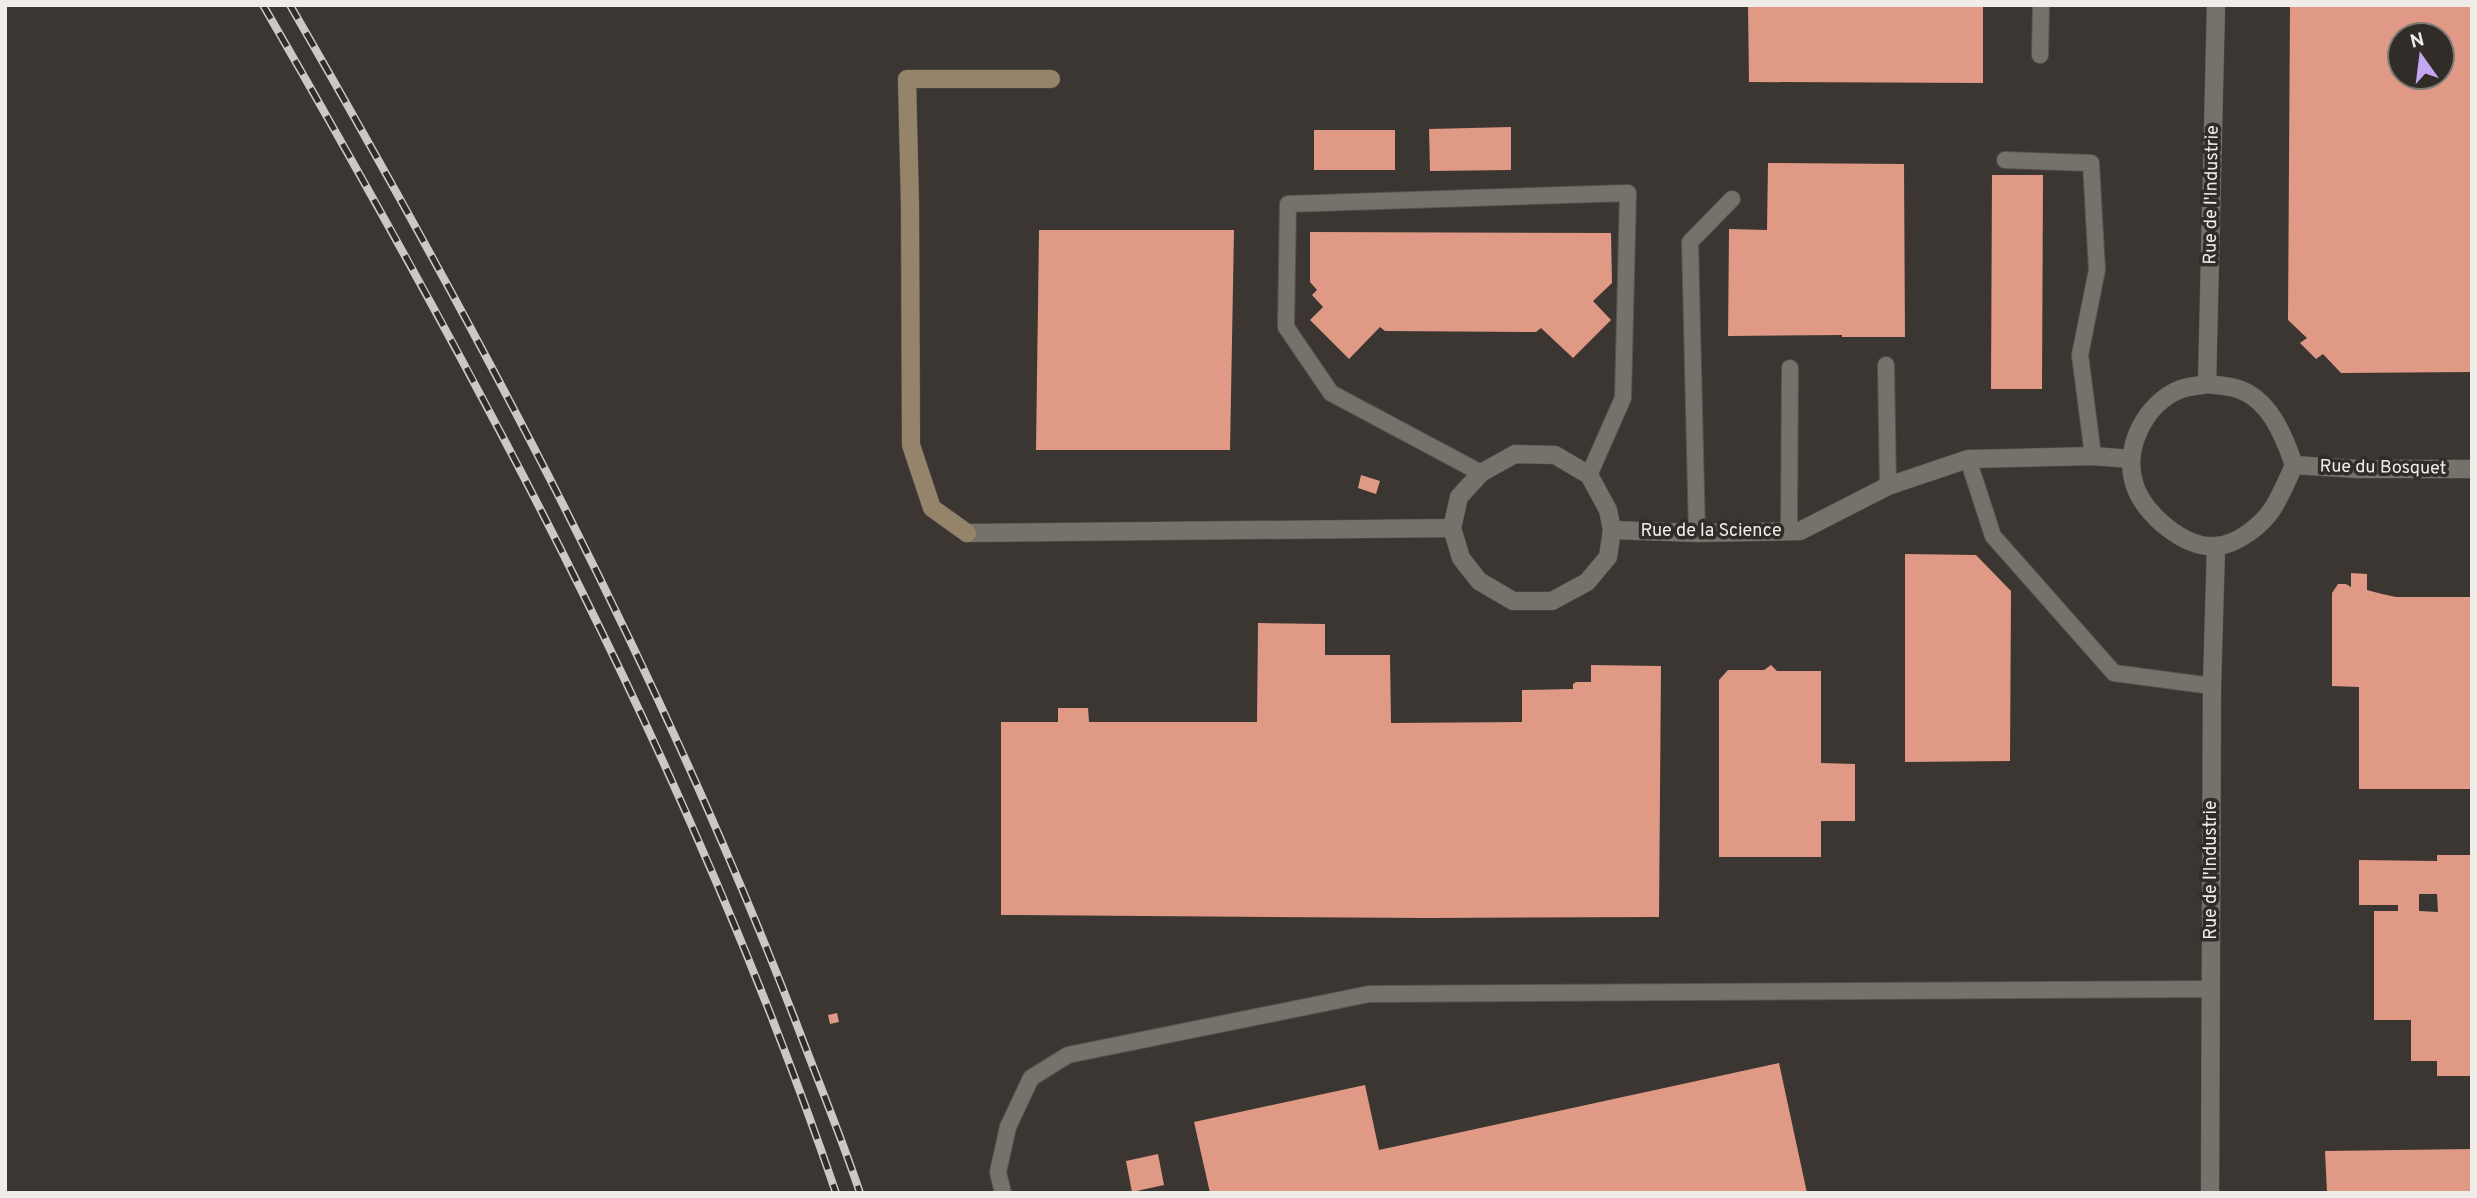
<svg xmlns="http://www.w3.org/2000/svg" width="2477" height="1198" viewBox="0 0 2477 1198" font-family="Overpass,sans-serif">
	<style>
		.building { fill: #e09984; fill-rule: evenodd }
		.lines { fill: none; stroke-linecap: round; stroke-linejoin: round }
		.lane-casing { stroke: #58534f; stroke-width: 18 }
		.street-casing { stroke: #58534f; stroke-width: 19 }
		.secondary-casing { stroke: #58534f; stroke-width: 19 }
		.lane { stroke: #77716c; stroke-width: 16 }
		.street { stroke: #77716c; stroke-width: 18 }
		.secondary { stroke: #958469; stroke-width: 18 }
		.rail-casing { stroke: #ccc8c5; stroke-width: 8 }
		.rail { stroke: #312c27; stroke-width: 5; stroke-dasharray: 16; stroke-linecap: butt }
		.labels { text-anchor: middle; dominant-baseline: central; stroke-width: 7; stroke-linejoin: round; paint-order: stroke }
		.street-label { font-size: 18px; fill: #f0ece9; stroke: #312c27 }
	</style>
	<rect width="100%" height="100%" fill="#3b3631"/>
	<g class="building">
		<polygon points="1748,5 1983,5 1983,83 1749,82"/>
		<path d="M2290,5H2472V372L2341,373L2323,354L2316,359L2300,343L2307,338L2288,320ZM2400,35H2442V77H2400Z"/>
		<polygon points="1511,127 1511,170 1430,171 1429,129"/>
		<rect x="1314" y="130" width="81" height="40"/>
		<polygon points="1768,163 1904,164 1905,337 1842,337 1842,335 1728,336 1729,229 1767,230"/>
		<polygon points="1992,175 2043,175 2042,389 1991,389"/>
		<polygon points="1039,230 1234,230 1230,450 1036,450"/>
		<polygon points="1310,232 1611,233 1612,283 1593,301 1611,320 1573,358 1541,328 1536,332 1385,331 1380,327 1349,359 1310,320 1323,307 1312,295 1317,290 1310,282"/>
		<polygon points="1361,475 1380,481 1376,494 1358,488"/>
		<polygon points="1905,554 1976,555 2011,591 2010,761 1905,762"/>
		<polygon points="2351,573 2367,574 2367,590 2382,594 2396,597 2472,597 2472,789 2359,789 2359,687 2332,686 2332,593 2338,584 2346,584 2351,587"/>
		<polygon points="1258,623 1325,624 1325,655 1390,655 1391,723 1522,722 1522,690 1573,689 1573,684 1576,682 1591,682 1591,665 1661,666 1659,917 1428,918 1001,915 1001,722 1058,722 1058,708 1088,708 1089,722 1257,722"/>
		<polygon points="1771,665 1777,671 1821,671 1821,763 1855,764 1855,821 1821,821 1821,857 1719,857 1719,680 1728,670 1764,670"/>
		<path d="M2437,855H2472V1076H2437V1061H2411V1020H2374V911H2398V905H2359V860L2437,861ZM2419,894H2437L2438,912L2419,911Z"/>
		<polygon points="837,1013 839,1022 830,1024 828,1015"/>
		<polygon points="1779,1063 1807,1193 1210,1193 1194,1122 1365,1085 1379,1150"/>
		<polygon points="2472,1149 2472,1193 2327,1193 2325,1151"/>
		<polygon points="1158,1154 1164,1185 1132,1192 1126,1161"/>
	</g>
	<g class="lines">
		<defs>
			<g id="lane">
				<polyline points="2040,55 2041,5"/>
				<polyline points="2005,160 2091,163 2097,270 2080,355 2093,456"/>
				<polyline points="1886,365 1888,486"/>
				<polyline points="1968,459 1993,536 2114,673 2212,686"/>
				<polyline points="1481,473 1331,393 1286,327 1288,204 1628,193 1623,398 1589,475"/>
				<polyline points="1789,531 1790,368"/>
				<polyline points="1697,533 1690,242 1732,199"/>
				<polyline points="1003,1193 998,1172 1008,1127 1031,1078 1068,1055 1369,994 2211,989"/>
			</g>
			<g id="street">
				<path d="M2207,384C2217,385 2226,386 2235,388C2269,397 2284,436 2294,465C2288,479 2281,495 2273,508C2262,525 2237,545 2216,546C2185,549 2144,514 2135,486C2122,449 2145,403 2181,389C2189,386 2199,386 2207,384Z"/>
				<polyline points="2207,384 2216,5"/>
				<polygon points="1515,454 1555,455 1589,475 1608,510 1612,530 1608,557 1587,582 1552,601 1513,601 1479,581 1461,558 1452,528 1459,497 1481,473"/>
				<polyline points="2294,465 2357,469 2472,469"/>
				<polyline points="1612,530 1697,533 1800,531 1888,486 1968,459 2093,456 2131,459"/>
				<polyline points="967,533 1452,528"/>
				<polyline points="2210,1193 2212,686 2216,546"/>
			</g>
			<polyline id="secondary" points="967,533 932,508 911,445 910,206 907,79 1051,79"/>
		</defs>
		<use href="#lane" class="lane-casing"/>
		<use href="#street" class="street-casing"/>
		<use href="#secondary" class="secondary-casing"/>
		<use href="#lane" class="lane"/>
		<use href="#street" class="street"/>
		<use href="#secondary" class="secondary"/>
		<defs>
			<g id="rail">
				<path d="M263,5C483,386 694,775 836,1193"/>
				<path d="M290,5C480,334 660,670 797,1025C818,1081 841,1136 860,1193"/>
			</g>
		</defs>
		<use href="#rail" class="rail-casing"/>
		<use href="#rail" class="rail"/>
	</g>
	<g class="labels">
		<g class="street-label">
			<text transform="translate(2212 195) rotate(-89)">Rue de l'Industrie</text>
			<text transform="translate(2383 468) rotate(1)">Rue du Bosquet</text>
			<text x="1711" y="531">Rue de la Science</text>
			<text transform="translate(2211 870) rotate(-90)">Rue de l'Industrie</text>
		</g>
	</g>
	<rect width="2477" height="1198" fill="none" stroke="#f0ece9" stroke-width="14"/>
	<g transform="translate(2421 56) rotate(346)"><circle r="33" fill="#312c27" stroke="#7d7975" stroke-width="2"/>
	<path d="M0-5L12 26L0 18L-12 26Z" fill="#c4a7f1"/>
	<text y="-10" font-size="19" font-weight="bold" text-anchor="middle" fill="#f0ece9">N</text>
	</g>
</svg>
